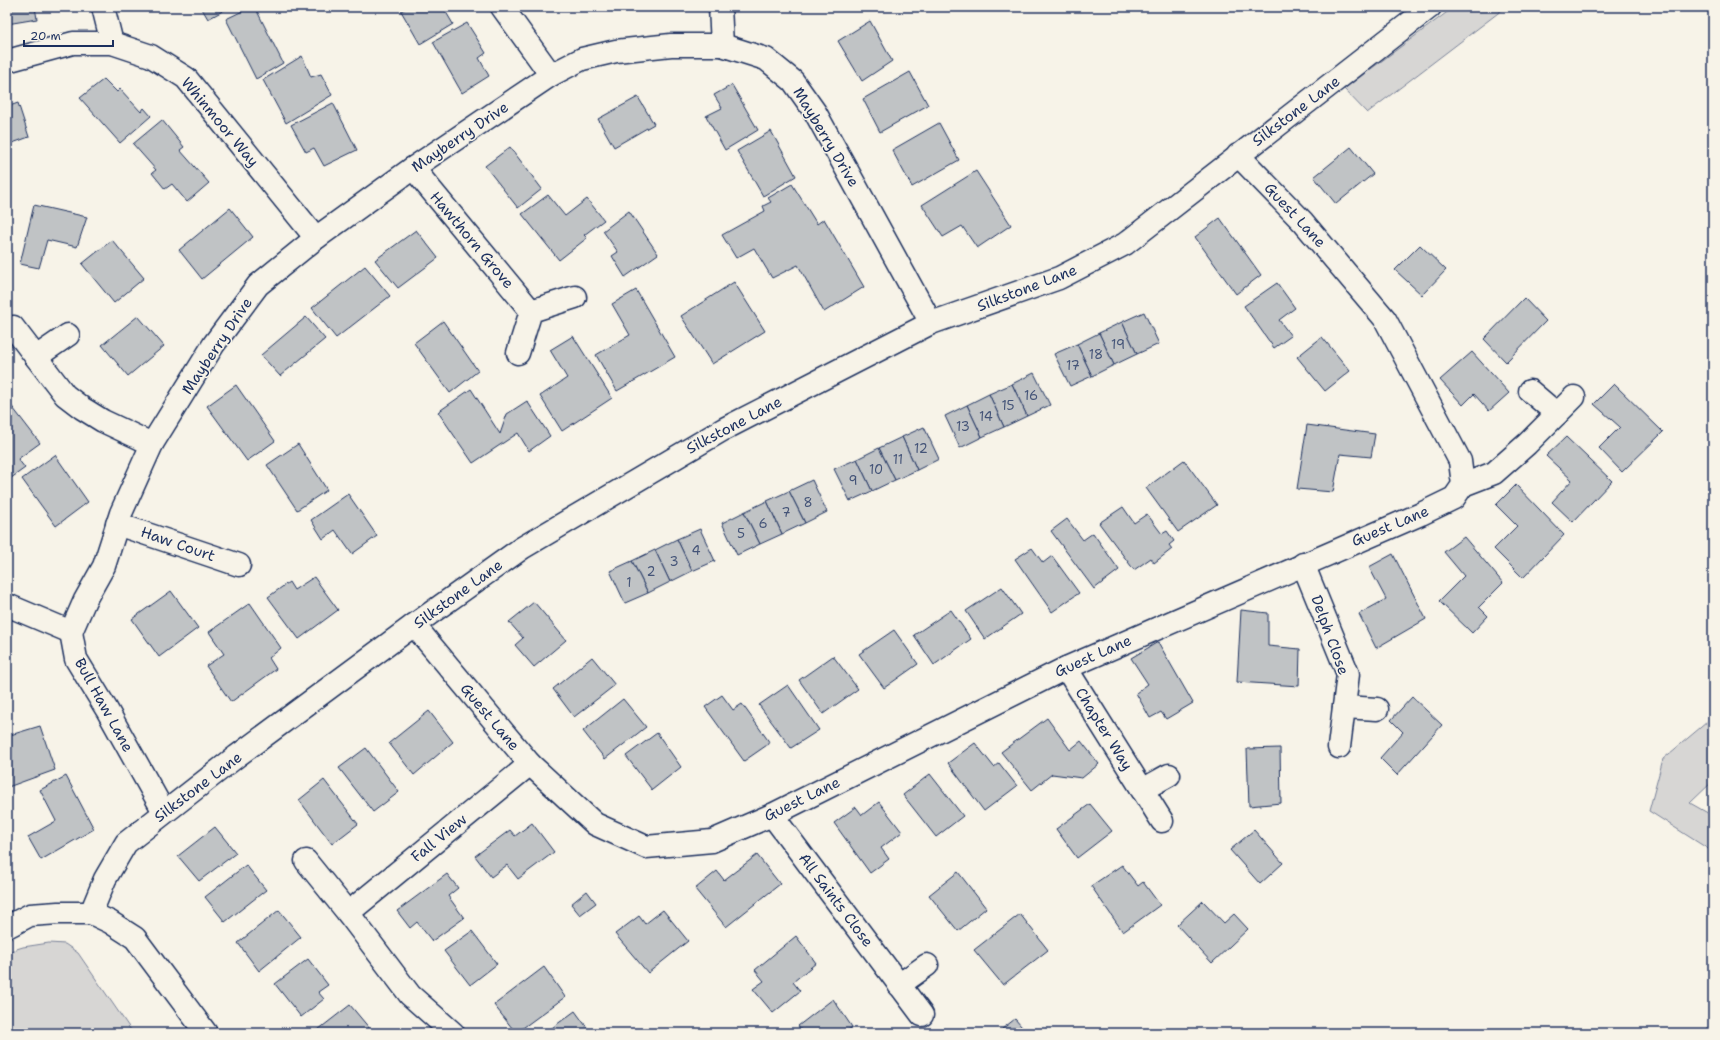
<svg xmlns="http://www.w3.org/2000/svg" width="1720" height="1040" viewBox="0 0 1720 1040" font-family="'Shantell Sans',sans-serif">
	<style>
		.green { fill: #d7d6d4; stroke: #798299 }
		.building { fill: #c0c3c5; stroke: #1b2f5e }
		.lines { fill: none; stroke-linecap: round; stroke-linejoin: round }
		.minor-casing { stroke: #1b2f5e; stroke-width: 25 }
		.tertiary-casing { stroke: #1b2f5e; stroke-width: 25 }
		.minor { stroke: #f7f3e8; stroke-width: 22 }
		.tertiary { stroke: #f7f3e8; stroke-width: 22 }
		.labels { text-anchor: middle; dominant-baseline: central; stroke-width: 3; stroke-linejoin: round; paint-order: stroke }
		.number-label { font-size: 13px; fill: #445478 }
		.street-label { font-size: 15px; fill: #1b2f5e; stroke: #f7f3e8 }
	</style>
	<rect width="100%" height="100%" fill="#f7f3e8"/>
	<filter id="ink" filterUnits="userSpaceOnUse"><feTurbulence type="fractalNoise" baseFrequency=".025" numOctaves="2"/><feDisplacementMap in="SourceGraphic" scale="8" xChannelSelector="R" yChannelSelector="G"/><feConvolveMatrix kernelMatrix="1 2 1 2 8 2 1 2 1" color-interpolation-filters="sRGB"/></filter>
	<g filter="url(#ink)">
		<g class="green">
			<polygon points="1454,7 1506,7 1367,113 1344,89"/>
			<polygon points="1713,717 1713,781 1690,803 1713,816 1713,852 1649,811 1663,759"/>
			<polygon points="49,943 65,944 78,953 133,1033 7,1033 7,952 23,947"/>
		</g>
		<g class="building">
			<polygon points="7,7 35,7 37,19 7,24"/>
			<polygon points="201,7 230,7 208,19"/>
			<polygon points="251,7 255,7 283,63 256,79 226,19"/>
			<polygon points="408,7 443,7 453,24 420,44 401,11"/>
			<polygon points="870,21 892,61 862,81 838,41"/>
			<polygon points="467,23 486,53 479,58 489,76 462,93 433,42"/>
			<polygon points="302,56 311,77 321,74 332,95 286,123 263,80"/>
			<polygon points="910,72 928,105 880,132 863,99"/>
			<polygon points="104,79 117,92 120,89 141,112 144,108 151,116 120,143 80,98"/>
			<polygon points="732,85 758,130 725,150 706,116 722,108 714,95"/>
			<polygon points="638,97 654,124 614,147 598,119"/>
			<polygon points="18,103 29,137 7,145 7,107"/>
			<polygon points="333,103 357,150 324,166 314,148 306,152 291,125"/>
			<polygon points="162,120 184,147 180,150 209,183 187,202 172,184 165,189 152,173 156,170 133,144"/>
			<polygon points="939,123 959,160 912,187 892,150"/>
			<polygon points="771,131 796,176 763,196 737,151"/>
			<polygon points="510,147 542,189 518,208 485,166"/>
			<polygon points="1351,147 1373,174 1336,204 1314,177"/>
			<polygon points="976,171 1011,225 977,248 962,226 943,237 922,205"/>
			<polygon points="792,184 817,224 824,219 864,287 824,312 798,265 772,278 754,248 736,258 722,235 765,211 763,206 771,202 768,198"/>
			<polygon points="548,195 565,216 587,199 604,220 584,235 587,238 559,260 522,214"/>
			<polygon points="34,205 87,217 77,247 47,240 39,268 20,264"/>
			<polygon points="230,208 253,237 202,279 179,250"/>
			<polygon points="629,211 658,254 625,277 612,256 618,252 603,231"/>
			<polygon points="1220,218 1261,275 1236,294 1195,237"/>
			<polygon points="416,230 438,258 398,288 375,260"/>
			<polygon points="112,240 144,278 114,303 82,264"/>
			<polygon points="1420,245 1446,270 1422,295 1395,270"/>
			<polygon points="365,266 390,296 336,338 312,308"/>
			<polygon points="734,282 765,331 712,364 681,316"/>
			<polygon points="1277,283 1295,308 1279,320 1291,336 1274,348 1244,306"/>
			<polygon points="636,290 675,357 617,391 596,355 630,335 612,304"/>
			<polygon points="1524,298 1546,321 1506,362 1484,339"/>
			<polygon points="1144,312 1159,344 1137,354 1122,322"/>
			<polygon points="138,316 164,346 128,376 102,345"/>
			<polygon points="306,317 325,339 280,376 261,355"/>
			<polygon points="443,321 478,371 450,393 414,343"/>
			<polygon points="1122,322 1137,354 1114,365 1099,333"/>
			<polygon points="1099,333 1114,365 1092,376 1077,344"/>
			<polygon points="573,336 612,398 562,431 540,396 567,378 550,350"/>
			<polygon points="1322,337 1350,371 1325,391 1297,357"/>
			<polygon points="1077,344 1092,376 1070,386 1054,354"/>
			<polygon points="1472,352 1509,393 1489,411 1474,394 1463,405 1440,380"/>
			<polygon points="1034,373 1050,405 1027,416 1012,384"/>
			<polygon points="1012,384 1027,416 1004,427 989,394"/>
			<polygon points="1614,384 1663,432 1622,472 1599,448 1620,427 1594,404"/>
			<polygon points="236,385 275,441 247,461 207,406"/>
			<polygon points="471,389 500,434 507,414 527,401 550,436 529,451 518,433 473,463 438,412"/>
			<polygon points="989,394 1004,427 982,437 967,405"/>
			<polygon points="10,404 40,443 18,459 25,468 7,481 7,463 9,461 7,459 7,406"/>
			<polygon points="967,405 982,437 960,448 945,416"/>
			<polygon points="1307,425 1375,434 1371,457 1340,454 1333,492 1297,489"/>
			<polygon points="924,427 939,459 917,470 902,437"/>
			<polygon points="902,437 917,470 895,480 879,448"/>
			<polygon points="1566,437 1612,481 1573,522 1552,502 1572,480 1546,456"/>
			<polygon points="298,444 327,490 297,510 267,465"/>
			<polygon points="879,448 895,480 872,491 857,459"/>
			<polygon points="55,455 88,502 56,526 22,479"/>
			<polygon points="857,459 872,491 850,501 834,469"/>
			<polygon points="1184,460 1217,505 1178,532 1146,488"/>
			<polygon points="812,480 827,512 805,523 789,491"/>
			<polygon points="1516,485 1564,535 1523,578 1494,549 1517,526 1496,505"/>
			<polygon points="789,491 805,523 782,534 767,501"/>
			<polygon points="348,494 377,536 352,554 335,530 323,539 311,520"/>
			<polygon points="767,501 782,534 760,544 744,512"/>
			<polygon points="1123,507 1134,523 1147,514 1162,534 1167,531 1174,541 1169,545 1172,549 1154,563 1151,558 1134,570 1099,523"/>
			<polygon points="744,512 760,544 737,555 722,523"/>
			<polygon points="1067,519 1083,540 1093,533 1119,570 1094,589 1051,531"/>
			<polygon points="700,529 715,561 692,571 677,539"/>
			<polygon points="1464,537 1503,583 1479,607 1488,616 1472,633 1439,601 1464,576 1444,552"/>
			<polygon points="677,539 692,571 670,582 655,550"/>
			<polygon points="1032,548 1043,563 1052,556 1079,593 1052,612 1015,559"/>
			<polygon points="655,550 670,582 648,593 632,561"/>
			<polygon points="1393,554 1426,619 1376,648 1359,614 1386,599 1369,567"/>
			<polygon points="632,561 648,593 625,603 610,571"/>
			<polygon points="314,577 338,610 299,639 268,597 289,582 294,590"/>
			<polygon points="1002,587 1021,614 985,639 966,611"/>
			<polygon points="171,591 198,628 159,657 132,619"/>
			<polygon points="534,602 566,640 534,667 515,645 523,638 509,622"/>
			<polygon points="250,603 281,648 269,658 276,669 231,702 206,666 224,654 209,632"/>
			<polygon points="951,610 971,639 934,665 914,635"/>
			<polygon points="1241,610 1268,613 1268,646 1300,649 1299,686 1237,682"/>
			<polygon points="894,630 918,664 884,688 859,654"/>
			<polygon points="1158,642 1193,703 1166,719 1161,712 1150,718 1136,693 1148,684 1131,658"/>
			<polygon points="833,656 858,689 823,714 799,680"/>
			<polygon points="592,657 615,685 574,717 553,689"/>
			<polygon points="788,685 819,730 791,748 759,705"/>
			<polygon points="722,695 733,710 742,704 770,743 744,761 705,707"/>
			<polygon points="1412,697 1442,725 1397,775 1380,758 1403,732 1391,720"/>
			<polygon points="623,699 646,727 605,759 583,731"/>
			<polygon points="429,711 453,742 414,775 389,743"/>
			<polygon points="1047,718 1070,750 1081,741 1099,764 1082,778 1052,774 1032,790 1001,752"/>
			<polygon points="40,726 55,770 8,787 7,736"/>
			<polygon points="657,733 681,767 652,790 626,756"/>
			<polygon points="975,743 994,767 999,763 1017,786 984,811 948,763"/>
			<polygon points="366,748 399,792 373,812 339,768"/>
			<polygon points="1280,748 1281,803 1249,806 1247,749"/>
			<polygon points="930,774 963,816 936,837 903,795"/>
			<polygon points="66,776 94,829 41,860 28,837 56,821 40,790"/>
			<polygon points="324,780 358,824 332,844 299,800"/>
			<polygon points="879,802 902,832 881,848 889,859 870,873 834,823 856,807 862,815"/>
			<polygon points="1090,804 1112,831 1077,858 1056,829"/>
			<polygon points="532,823 554,852 518,879 507,865 491,877 475,856 510,830 515,836"/>
			<polygon points="215,827 236,853 199,881 178,856"/>
			<polygon points="1254,830 1283,863 1260,884 1230,850"/>
			<polygon points="757,855 780,884 726,927 695,889 717,871 724,880"/>
			<polygon points="246,865 266,890 225,922 205,897"/>
			<polygon points="1122,865 1138,886 1143,882 1160,905 1123,932 1091,886"/>
			<polygon points="958,872 986,908 958,931 929,895"/>
			<polygon points="447,874 458,888 448,896 464,918 432,941 417,922 410,928 397,911"/>
			<polygon points="587,891 596,903 580,915 571,904"/>
			<polygon points="1203,901 1224,923 1234,914 1248,929 1212,963 1177,925"/>
			<polygon points="279,910 301,937 259,971 238,943"/>
			<polygon points="663,910 688,941 648,973 615,934 639,916 645,924"/>
			<polygon points="1020,914 1048,950 1003,985 974,950"/>
			<polygon points="472,931 497,964 470,985 444,951"/>
			<polygon points="796,936 816,963 793,982 800,991 773,1013 753,989 764,981 755,970"/>
			<polygon points="308,959 328,985 318,992 324,999 301,1017 275,984"/>
			<polygon points="544,967 565,997 516,1033 494,1005"/>
			<polygon points="833,999 852,1027 845,1033 803,1033 798,1026"/>
			<polygon points="350,1005 370,1029 365,1033 314,1033"/>
			<polygon points="575,1011 591,1033 545,1033"/>
			<polygon points="1015,1019 1027,1033 997,1033"/>
		</g>
		<g class="lines">
			<defs>
				<g id="minor">
					<polyline points="103,7 112,43"/>
					<polyline points="502,7 551,75"/>
					<polyline points="720,7 722,45"/>
					<polyline points="7,61 73,43 112,43 151,56 186,78 316,238"/>
					<polyline points="413,168 531,311"/>
					<polyline points="13,327 65,395 82,408 103,421 152,444"/>
					<polyline points="518,353 531,311 575,297"/>
					<polyline points="36,357 68,335"/>
					<polyline points="1530,391 1557,414"/>
					<polyline points="1463,485 1494,473 1527,444 1574,397"/>
					<polyline points="117,524 239,565"/>
					<polyline points="1303,564 1348,674 1339,747"/>
					<polyline points="7,605 71,632"/>
					<polyline points="414,625 530,764 595,824 646,847 712,841 772,815 1066,668 1421,514 1454,498 1463,485 1460,461 1385,319 1303,222 1238,155"/>
					<polyline points="71,632 85,600 104,566 121,513 152,444 214,344 258,285 316,238 413,168 551,75 582,59 616,51 671,45 722,45 766,59 793,81 815,112 931,323"/>
					<polyline points="71,632 76,659 107,710 164,812"/>
					<polyline points="1066,668 1162,821"/>
					<polyline points="1344,707 1377,709"/>
					<polyline points="1142,790 1169,775"/>
					<polyline points="772,815 922,1015"/>
					<polyline points="306,861 348,913 410,995 453,1033"/>
					<polyline points="348,913 530,764"/>
					<polyline points="899,985 927,965"/>
				</g>
				<g id="tertiary">
					<polyline points="91,913 105,879 126,843 237,756 414,625 522,548 724,429 931,323 1059,278 1125,244 1430,7"/>
					<polyline points="7,927 30,915 58,913 91,913 110,922 135,938 206,1033"/>
				</g>
			</defs>
			<use href="#minor" class="minor-casing"/>
			<use href="#tertiary" class="tertiary-casing"/>
			<use href="#minor" class="minor"/>
			<use href="#tertiary" class="tertiary"/>
		</g>
	</g>
	<g class="labels">
		<g class="number-label">
			<text x="1118" y="344">19</text>
			<text x="1096" y="354">18</text>
			<text x="1073" y="365">17</text>
			<text x="1031" y="395">16</text>
			<text x="1008" y="405">15</text>
			<text x="986" y="416">14</text>
			<text x="963" y="426">13</text>
			<text x="921" y="448">12</text>
			<text x="898" y="459">11</text>
			<text x="876" y="469">10</text>
			<text x="853" y="480">9</text>
			<text x="808" y="502">8</text>
			<text x="786" y="512">7</text>
			<text x="763" y="523">6</text>
			<text x="741" y="533">5</text>
			<text x="696" y="550">4</text>
			<text x="674" y="561">3</text>
			<text x="651" y="571">2</text>
			<text x="629" y="582">1</text>
		</g>
		<g class="street-label">
			<text transform="translate(1296 111) rotate(-37)">Silkstone Lane</text>
			<text transform="translate(220 122) rotate(50)">Whinmoor Way</text>
			<text transform="translate(460 137) rotate(-34)">Mayberry Drive</text>
			<text transform="translate(826 137) rotate(59)">Mayberry Drive</text>
			<text transform="translate(1295 215) rotate(47)">Guest Lane</text>
			<text transform="translate(472 240) rotate(50)">Hawthorn Grove</text>
			<text transform="translate(1027 288) rotate(-21)">Silkstone Lane</text>
			<text transform="translate(217 346) rotate(-56)">Mayberry Drive</text>
			<text transform="translate(734 425) rotate(-28)">Silkstone Lane</text>
			<text transform="translate(1390 526) rotate(-23)">Guest Lane</text>
			<text transform="translate(178 544) rotate(19)">Haw Court</text>
			<text transform="translate(458 594) rotate(-36)">Silkstone Lane</text>
			<text transform="translate(1330 635) rotate(70)">Delph Close</text>
			<text transform="translate(1093 656) rotate(-24)">Guest Lane</text>
			<text transform="translate(104 705) rotate(61)">Bull Haw Lane</text>
			<text transform="translate(490 717) rotate(50)">Guest Lane</text>
			<text transform="translate(1104 729) rotate(58)">Chapter Way</text>
			<text transform="translate(198 787) rotate(-37)">Silkstone Lane</text>
			<text transform="translate(802 799) rotate(-26)">Guest Lane</text>
			<text transform="translate(439 838) rotate(-39)">Fall View</text>
			<text transform="translate(836 900) rotate(53)">All Saints Close</text>
		</g>
	</g>
	<rect width="1720" height="1040" fill="none" stroke="#f7f3e8" stroke-width="24"/>
	<rect x="12" y="12" width="1696" height="1016" fill="none" stroke="#1b2f5e" stroke-width="1.5" filter="url(#ink)"/>
	<path d="M24 40v6h89v-6" fill="none" stroke="#1b2f5e" stroke-width="2"/>
	<text x="30" y="40" font-size="12" fill="#1b2f5e" stroke="#f7f3e8" stroke-width="3" paint-order="stroke">20 m</text>
</svg>
